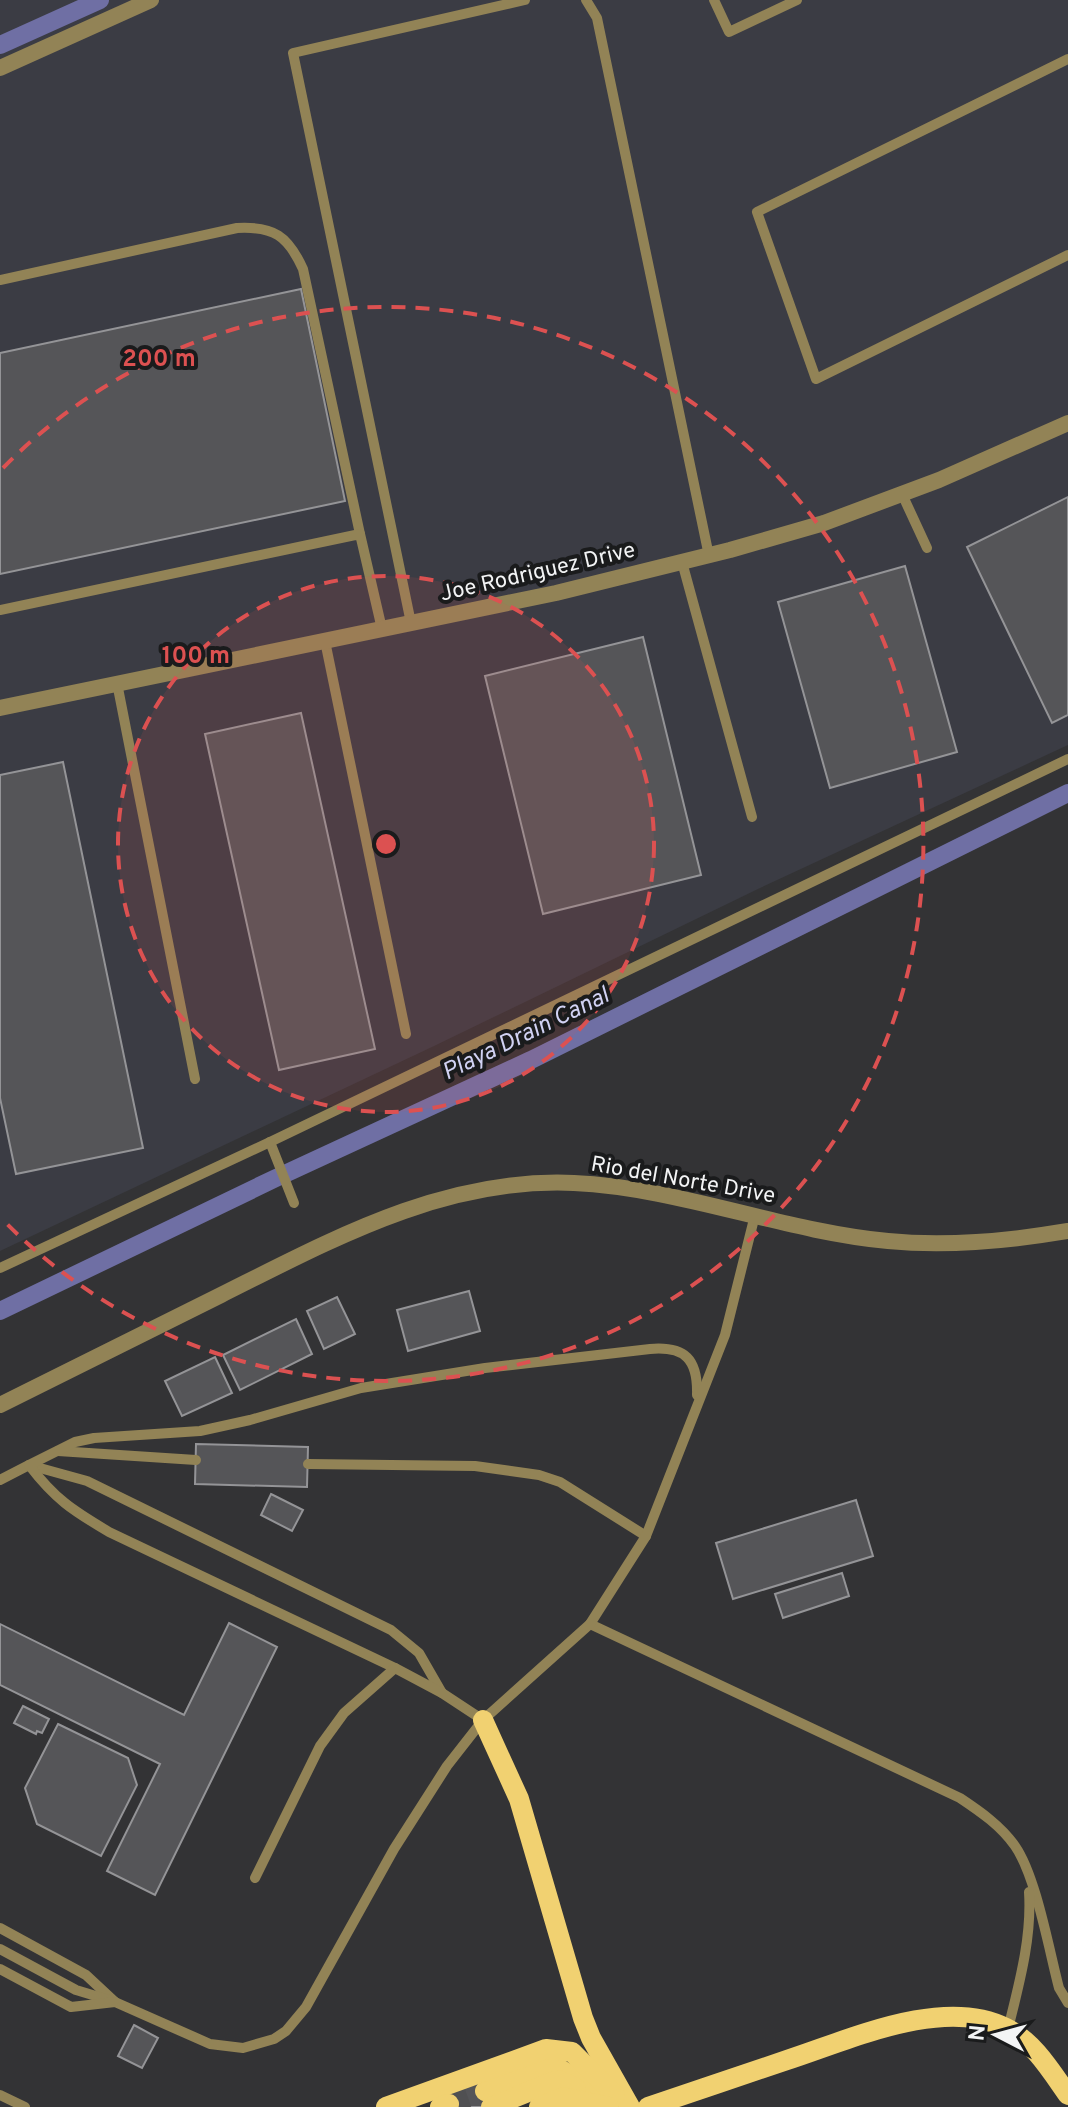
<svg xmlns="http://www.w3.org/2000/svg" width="1068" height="2107" viewBox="0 0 1068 2107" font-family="Overpass,sans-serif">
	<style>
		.built { fill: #3b3c44 }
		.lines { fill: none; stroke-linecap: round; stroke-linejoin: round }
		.canal { stroke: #6f6fa4; stroke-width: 18 }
		.building { fill: #555558; stroke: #949497; stroke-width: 2 }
		.primary-tunnel { stroke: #505052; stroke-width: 20; stroke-dasharray: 20 10; stroke-linecap: butt }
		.lane { stroke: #928356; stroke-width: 10 }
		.street { stroke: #928356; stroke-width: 16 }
		.primary { stroke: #f1d171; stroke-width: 20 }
		.ring { fill: none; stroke: #dc5151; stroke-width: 4; stroke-dasharray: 14 10 }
		.labels { text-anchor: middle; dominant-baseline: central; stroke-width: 8; stroke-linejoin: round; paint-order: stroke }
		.street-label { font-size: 22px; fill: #f3f4f5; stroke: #1a1b1c }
		.water-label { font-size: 24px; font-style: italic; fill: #d1d2f3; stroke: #1a1b1c }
		.centre { fill: #dc5151; stroke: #1a1b1c; stroke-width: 4 }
		.ring-label { font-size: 24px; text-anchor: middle; font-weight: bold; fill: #dc5151; stroke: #1a1b1c; stroke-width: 8; stroke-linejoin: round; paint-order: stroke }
	</style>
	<rect width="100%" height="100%" fill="#333335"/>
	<polygon class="built" points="0,0 1068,0 1068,745 760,888 434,1046 0,1251"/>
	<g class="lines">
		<g class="canal">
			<polyline points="0,45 100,0"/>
			<polyline points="0,1311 276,1178 531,1060 1068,793"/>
		</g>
	</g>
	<g class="building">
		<polygon points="301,289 345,501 0,574 0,353"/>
		<polygon points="1068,497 1068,715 1052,723 967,547"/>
		<polygon points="905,566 957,752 830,788 778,602"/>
		<polygon points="643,637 701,875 543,914 485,676"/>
		<polygon points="301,713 375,1049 279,1070 205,734"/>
		<polygon points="63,762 143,1148 16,1174 0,1098 0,775"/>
		<polygon points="469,1291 480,1331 408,1351 397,1310"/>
		<polygon points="337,1297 355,1334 324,1349 307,1311"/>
		<polygon points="296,1319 312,1354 240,1390 223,1355"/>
		<polygon points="215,1357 232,1393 182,1416 165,1381"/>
		<polygon points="196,1444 308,1447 307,1487 195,1484"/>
		<polygon points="271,1494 303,1510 292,1531 261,1515"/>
		<polygon points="856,1500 873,1556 733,1599 716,1543"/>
		<polygon points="842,1573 849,1596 783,1618 775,1594"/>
		<polygon points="229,1623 277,1647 155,1895 107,1871 160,1764 0,1685 0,1624 184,1715"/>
		<polygon points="23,1706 49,1719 42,1733 37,1731 36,1734 14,1723"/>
		<polygon points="58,1724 128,1758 137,1785 101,1856 37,1824 25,1788"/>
		<polygon points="134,2025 158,2038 142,2068 118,2056"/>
		<polygon points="481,2081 491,2107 451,2107 446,2094"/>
	</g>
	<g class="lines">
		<polyline class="primary-tunnel" points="449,2104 485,2091"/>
		<g class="lane">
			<polyline points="586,0 597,18 709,556"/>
			<polyline points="714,0 729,32 797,0"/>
			<polyline points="1068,59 757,212 816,379 1068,255"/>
			<path d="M0,280L237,228C274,226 288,236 303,269L360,534"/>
			<polyline points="902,494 927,548"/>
			<polyline points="682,562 752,817"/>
			<polyline points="0,610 360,534 382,629"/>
			<polyline points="411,623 293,53 525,0"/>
			<polyline points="325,641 406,1034"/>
			<polyline points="117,683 195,1079"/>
			<polyline points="270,1142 294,1203"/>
			<polyline points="0,1268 270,1142 1068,759"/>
			<polyline points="58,1451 196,1460"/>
			<polyline points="308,1464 475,1466 539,1475 560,1482 646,1536"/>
			<polyline points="0,1480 29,1465 87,1481 391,1630 419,1653 442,1693"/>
			<path d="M590,1624L960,1798C981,1812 1001,1826 1015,1846C1036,1876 1049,1950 1059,1988L1068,2003"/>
			<path d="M483,1720L442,1693L395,1668L109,1532C72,1510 55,1499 29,1465L75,1442L94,1438L200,1431L250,1420L361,1388L485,1368L650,1349C685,1346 698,1359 697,1395"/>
			<polyline points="255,1878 320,1746 344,1713 395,1668"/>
			<polyline points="0,1928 86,1975 115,2002"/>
			<polyline points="0,1949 76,1990 109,2000"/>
			<polyline points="0,1969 71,2007 115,2002 210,2044 243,2048 274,2039 286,2031 306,2007 394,1849 447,1766 483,1720 590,1624 646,1536 725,1335 755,1215"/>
			<path d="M1008,2029C1019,1984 1032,1938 1029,1892"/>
			<polyline points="0,2095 25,2107"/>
		</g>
		<g class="street">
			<polyline points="0,68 151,0"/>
			<polyline points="0,708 556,593 730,550 824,523 939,480 1068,423"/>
			<path d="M0,1405C74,1368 148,1331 221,1295C333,1239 445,1177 574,1183C680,1188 782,1231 888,1241C948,1247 1009,1241 1068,1231"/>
		</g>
		<g class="primary">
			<polyline points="483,1720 519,1799 583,2018 591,2038 630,2107"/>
			<polyline points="485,2091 553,2065 604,2095"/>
			<polyline points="386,2107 546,2049 572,2052 615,2095"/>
			<polyline points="440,2107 449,2104"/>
			<polyline points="491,2107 558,2080 576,2088"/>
			<polyline points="539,2107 563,2097 609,2107"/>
			<path d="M648,2107C694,2091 741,2076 787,2060C849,2040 943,1996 1006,2028C1033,2041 1051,2071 1068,2095"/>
		</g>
	</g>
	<circle cx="386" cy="844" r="268" fill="#dc5151" fill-opacity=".12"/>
	<g class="ring">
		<circle cx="386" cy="844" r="268"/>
		<path d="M3 468A537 537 0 1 1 3 1220"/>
	</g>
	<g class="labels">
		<g class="street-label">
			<text transform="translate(538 573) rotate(-13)">Joe Rodriguez Drive</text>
			<text transform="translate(683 1181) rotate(10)">Rio del Norte Drive</text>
		</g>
		<g class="water-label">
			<text transform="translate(526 1035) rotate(-26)">Playa Drain Canal</text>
		</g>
	</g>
	<circle cx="386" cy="844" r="12" class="centre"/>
	<g class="ring-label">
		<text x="159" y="366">200 m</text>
		<text x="196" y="663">100 m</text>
	</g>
	<g transform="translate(996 2035) rotate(276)" stroke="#1a1b1c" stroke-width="6" paint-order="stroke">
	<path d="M0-6L14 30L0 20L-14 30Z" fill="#f3f4f5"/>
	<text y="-12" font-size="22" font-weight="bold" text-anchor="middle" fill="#f3f4f5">N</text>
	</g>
</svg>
